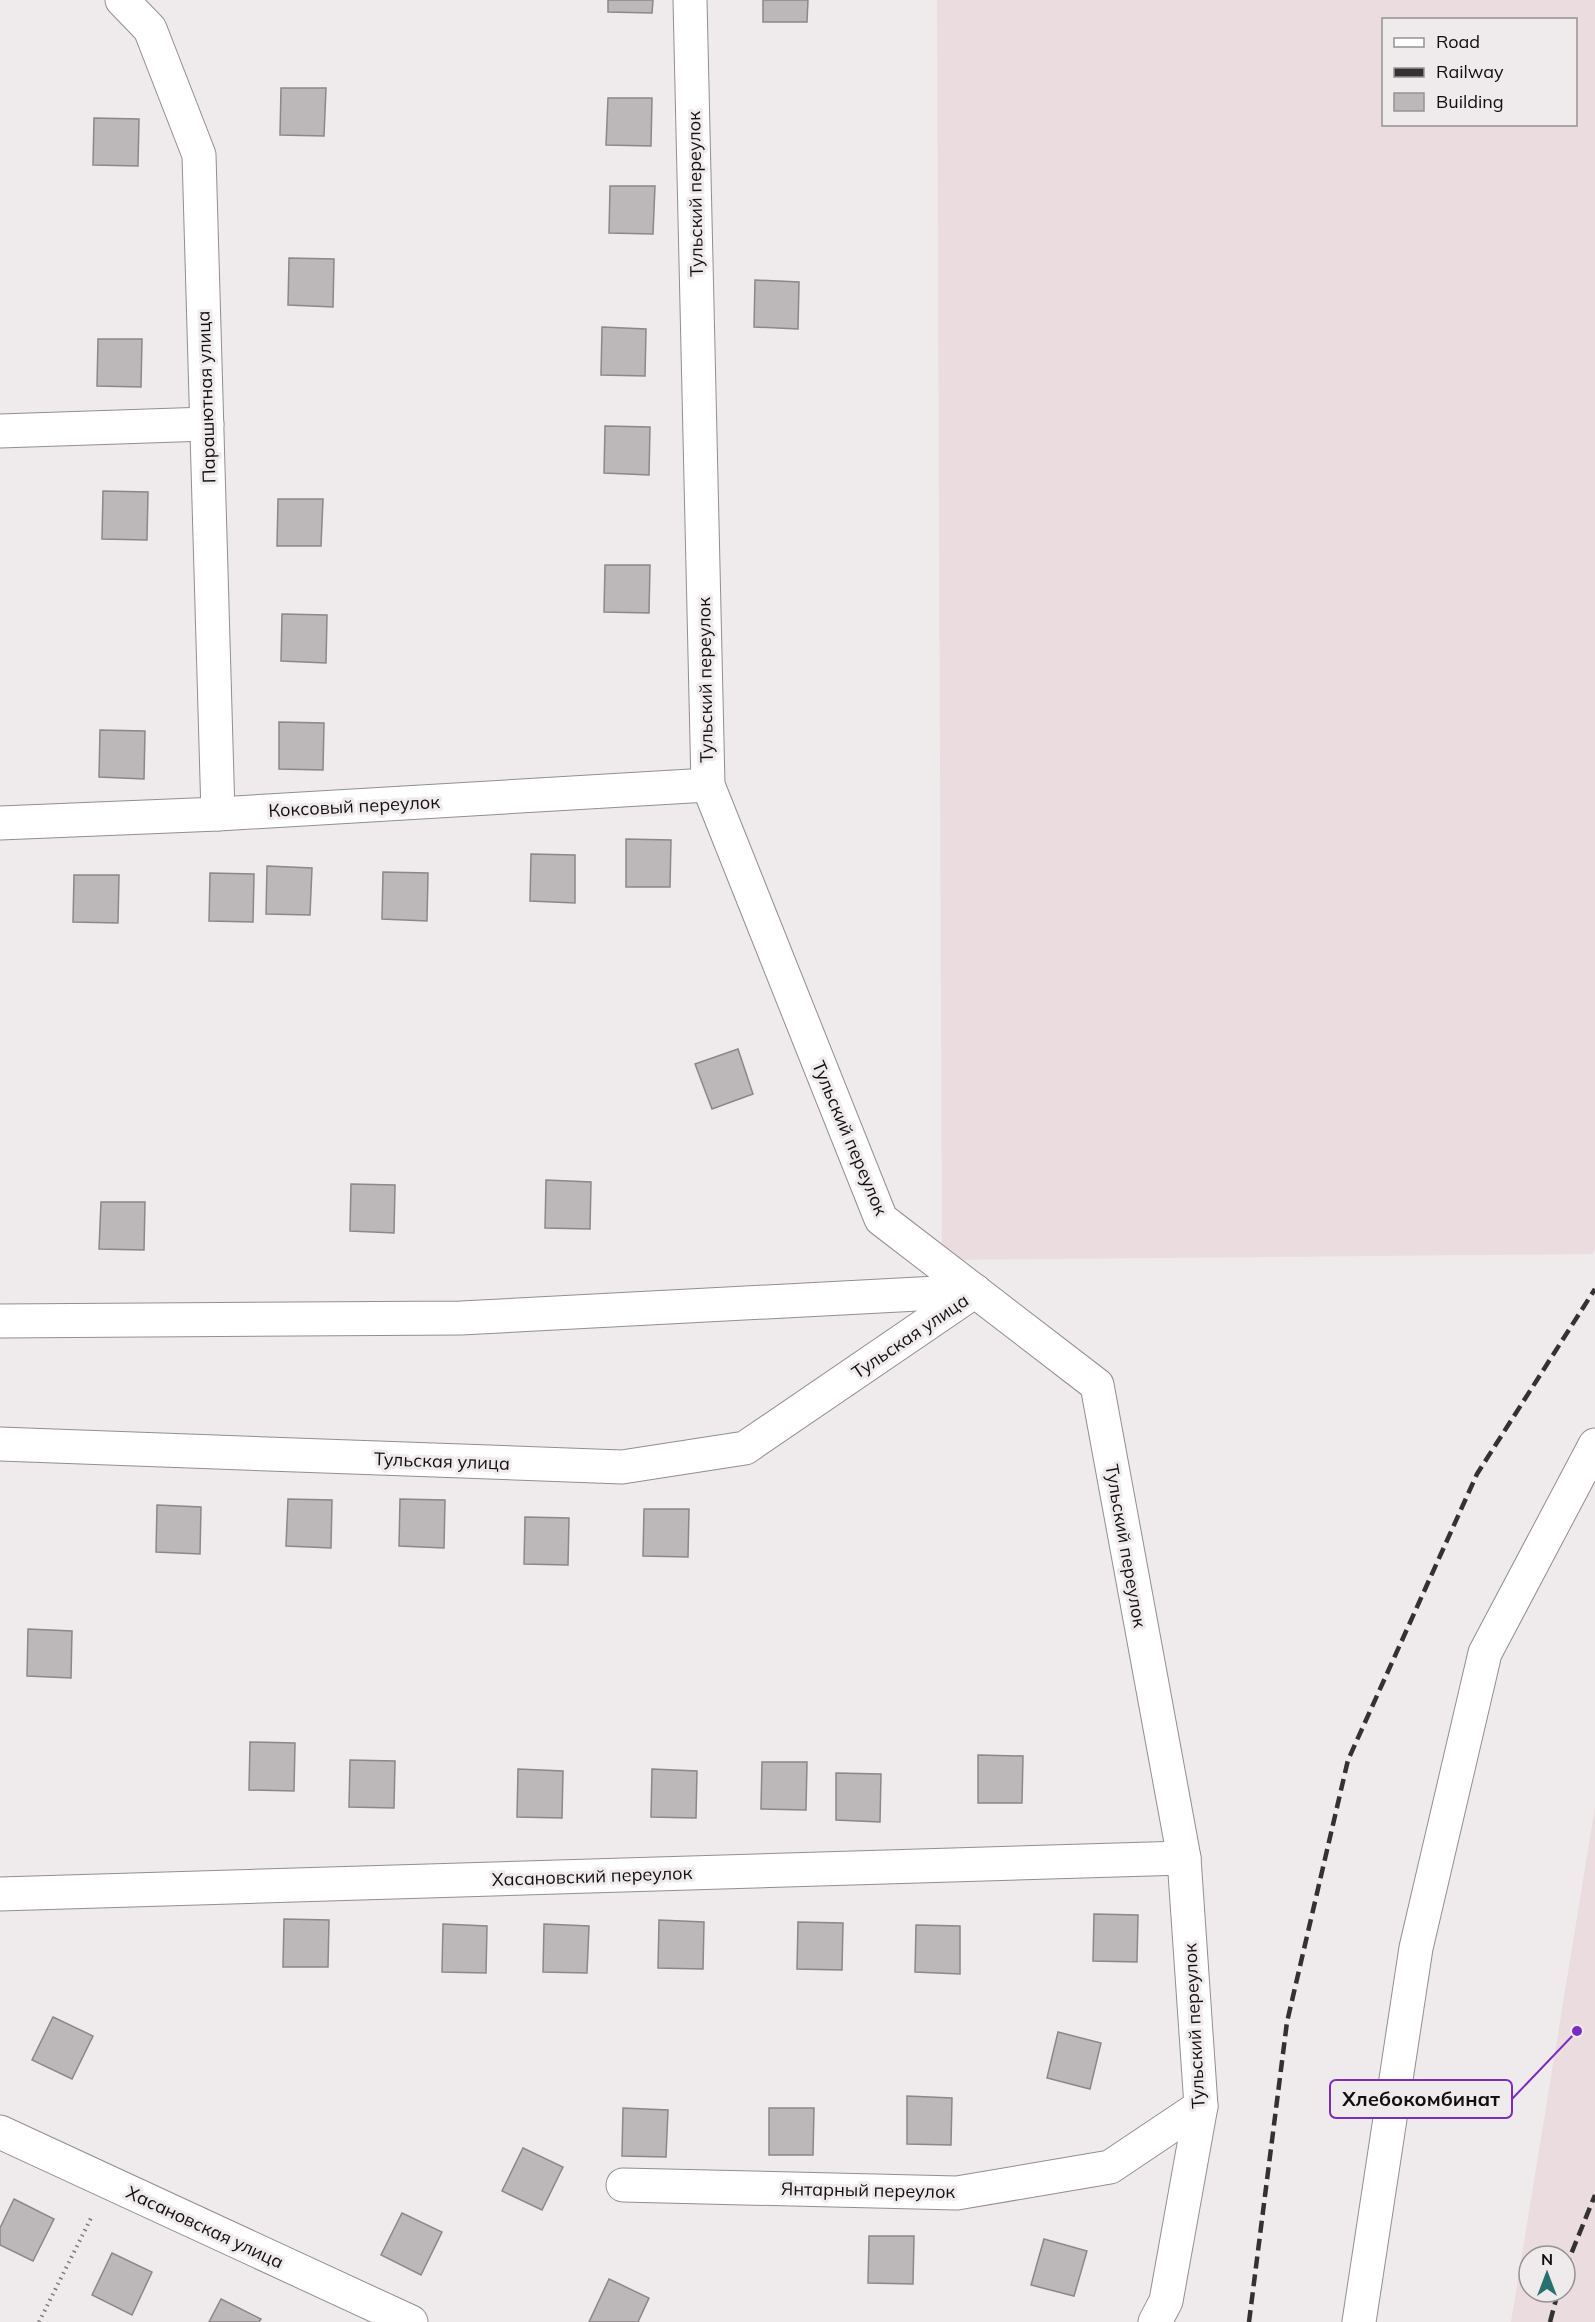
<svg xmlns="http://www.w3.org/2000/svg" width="1595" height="2322" viewBox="0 0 1595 2322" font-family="Mulish,sans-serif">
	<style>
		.built { fill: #eadcdf; fill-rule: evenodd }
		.building { fill: #bcb7b8; stroke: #8c8788; stroke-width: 1.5 }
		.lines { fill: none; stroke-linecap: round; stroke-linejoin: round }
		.minor-casing { stroke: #938e8f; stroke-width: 35 }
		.path { stroke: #7c797a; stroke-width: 4; stroke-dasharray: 1.5 4.5; stroke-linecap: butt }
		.minor { stroke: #fff; stroke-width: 33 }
		.rail { stroke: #333132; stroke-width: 4.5; stroke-dasharray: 12 6; stroke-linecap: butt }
		.labels { text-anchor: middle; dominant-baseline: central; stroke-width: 6; stroke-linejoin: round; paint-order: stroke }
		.street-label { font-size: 18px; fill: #110f10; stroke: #efeaeb }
		.leader { fill: none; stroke: #7b2cbf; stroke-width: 2 }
		.callout-dot { fill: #7b2cbf; stroke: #efeaeb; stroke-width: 2 }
		.callout { fill: #efeaeb; stroke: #7b2cbf; stroke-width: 2 }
		.callout-label { font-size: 20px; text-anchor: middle; font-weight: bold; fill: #110f10 }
	</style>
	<rect width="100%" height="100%" fill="#efeaeb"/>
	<g class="built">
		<path d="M937,0H1595V1249L1592,1254L942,1260ZM1384,20H1576V124H1384Z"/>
		<path d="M1595,1807V2322H1511ZM1529,2256H1565V2292H1529Z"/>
	</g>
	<g class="building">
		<polygon points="608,0 653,0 652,13 608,12"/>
		<polygon points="763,0 808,0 807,22 763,22"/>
		<polygon points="281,88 326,88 324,136 280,135"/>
		<polygon points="608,98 652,98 651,146 606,145"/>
		<polygon points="94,118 139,119 138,166 93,165"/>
		<polygon points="610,186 655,186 653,234 609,233"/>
		<polygon points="289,258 334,259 333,307 288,305"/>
		<polygon points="755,280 799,282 798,329 754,327"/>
		<polygon points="602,327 646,329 645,376 601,375"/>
		<polygon points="98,339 142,339 141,387 97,386"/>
		<polygon points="605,426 650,427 649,475 604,473"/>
		<polygon points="103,491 148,492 147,540 102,539"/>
		<polygon points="278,499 323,499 321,546 277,546"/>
		<polygon points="605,565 650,565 649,613 604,612"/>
		<polygon points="282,614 327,615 326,663 281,661"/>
		<polygon points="279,722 324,723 323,770 279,769"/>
		<polygon points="100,730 145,731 144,779 99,777"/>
		<polygon points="626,839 671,840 670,887 626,887"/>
		<polygon points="531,854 575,855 575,903 530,901"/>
		<polygon points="267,866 312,868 310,915 266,914"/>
		<polygon points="383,872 428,873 427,921 382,919"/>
		<polygon points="210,873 254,874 253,922 209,921"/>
		<polygon points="74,875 119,875 118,923 73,922"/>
		<polygon points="738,1049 753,1094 712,1109 695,1064"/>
		<polygon points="546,1180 591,1182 590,1229 545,1228"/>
		<polygon points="351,1184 395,1185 394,1233 350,1231"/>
		<polygon points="101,1202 145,1202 144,1250 99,1249"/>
		<polygon points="288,1499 332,1500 331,1548 286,1546"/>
		<polygon points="400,1499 445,1500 444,1548 399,1546"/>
		<polygon points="157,1505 201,1507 200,1554 156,1552"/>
		<polygon points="644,1509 689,1509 688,1557 643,1556"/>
		<polygon points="525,1517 569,1518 568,1565 524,1564"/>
		<polygon points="28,1629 72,1631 71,1678 27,1676"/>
		<polygon points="250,1742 295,1743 294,1791 249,1790"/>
		<polygon points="978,1755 1023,1756 1022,1803 978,1803"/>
		<polygon points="350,1760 395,1761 394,1808 349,1807"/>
		<polygon points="762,1762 807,1762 806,1810 761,1809"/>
		<polygon points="518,1769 563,1771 562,1818 517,1817"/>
		<polygon points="652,1769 697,1771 696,1818 651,1817"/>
		<polygon points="836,1773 881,1774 880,1822 836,1820"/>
		<polygon points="1094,1914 1138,1915 1137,1962 1093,1961"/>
		<polygon points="284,1919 329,1920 328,1967 283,1967"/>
		<polygon points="659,1920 704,1922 703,1969 658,1968"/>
		<polygon points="798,1922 843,1923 842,1970 797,1969"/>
		<polygon points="443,1924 487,1926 486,1973 442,1972"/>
		<polygon points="544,1924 589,1926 587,1973 543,1972"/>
		<polygon points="916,1925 960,1926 960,1974 915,1972"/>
		<polygon points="53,2017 93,2036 72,2079 32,2060"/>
		<polygon points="1058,2032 1101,2043 1090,2089 1047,2078"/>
		<polygon points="907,2096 952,2098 951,2145 907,2144"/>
		<polygon points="623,2108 668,2110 666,2157 622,2156"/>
		<polygon points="769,2108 814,2108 813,2155 769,2155"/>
		<polygon points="523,2148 563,2167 542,2210 502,2191"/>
		<polygon points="14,2199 54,2219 33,2261 0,2245 0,2228"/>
		<polygon points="402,2213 442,2232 421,2275 381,2255"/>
		<polygon points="869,2236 914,2236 913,2284 868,2283"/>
		<polygon points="1044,2239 1087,2251 1074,2296 1031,2285"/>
		<polygon points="112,2253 152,2272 132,2315 92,2295"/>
		<polygon points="609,2279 649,2298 638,2322 589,2322"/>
		<polygon points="221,2299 261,2319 259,2322 209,2322"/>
	</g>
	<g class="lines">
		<defs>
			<g id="minor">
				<polyline points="122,0 150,29 199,155 218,814"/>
				<polyline points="690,0 708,785 881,1219 1097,1385 1184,1858 1201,2106 1166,2301 1155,2322"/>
				<polyline points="0,431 207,424"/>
				<polyline points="0,823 218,814 708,785"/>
				<polyline points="0,1321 461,1318 975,1291"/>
				<polyline points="0,1444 622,1467 745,1448 975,1291"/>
				<polyline points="0,1894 1184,1858"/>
				<polyline points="0,2132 411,2322"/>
				<polyline points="623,2185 957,2193 1110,2167 1201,2106"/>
				<polyline points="1359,2322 1416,1948 1485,1653 1595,1445"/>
			</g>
		</defs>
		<use href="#minor" class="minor-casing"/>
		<polyline class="path" points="39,2322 92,2216"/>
		<use href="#minor" class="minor"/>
		<g class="rail">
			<polyline points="1565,2269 1595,2195"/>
			<polyline points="1249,2322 1287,2022 1348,1760 1477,1474 1595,1289"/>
			<polyline points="1550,2322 1558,2292"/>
		</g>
	</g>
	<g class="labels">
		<g class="street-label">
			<text transform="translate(695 194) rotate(-91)">Тульский переулок</text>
			<text transform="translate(206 397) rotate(-92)">Парашютная улица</text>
			<text transform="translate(705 680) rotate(-91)">Тульский переулок</text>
			<text transform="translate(354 806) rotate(-3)">Коксовый переулок</text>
			<text transform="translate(850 1138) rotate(67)">Тульский переулок</text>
			<text transform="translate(910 1336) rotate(-34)">Тульская улица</text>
			<text transform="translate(442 1461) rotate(2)">Тульская улица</text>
			<text transform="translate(1126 1546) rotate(80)">Тульский переулок</text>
			<text transform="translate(592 1876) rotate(-2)">Хасановский переулок</text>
			<text transform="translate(1194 2026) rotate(-93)">Тульский переулок</text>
			<text transform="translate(868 2190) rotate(1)">Янтарный переулок</text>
			<text transform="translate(205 2227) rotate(25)">Хасановская улица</text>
		</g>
	</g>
	<path class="leader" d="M1577 2031L1512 2099"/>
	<circle class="callout-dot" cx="1577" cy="2031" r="6"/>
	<rect class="callout" x="1330" y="2080" width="182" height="38" rx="6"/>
	<g class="callout-label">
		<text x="1421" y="2106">Хлебокомбинат</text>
	</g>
	<rect x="1382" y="18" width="195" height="108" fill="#efeaeb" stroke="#969293" stroke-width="1.5"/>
	<rect x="1394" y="38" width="30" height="9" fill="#ffffff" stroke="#969293" stroke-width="1.5"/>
	<text x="1436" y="48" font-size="18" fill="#110f10">Road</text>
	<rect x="1394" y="68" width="30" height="9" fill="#333132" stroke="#969293" stroke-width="1.5"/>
	<text x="1436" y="78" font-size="18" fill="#110f10">Railway</text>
	<rect x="1394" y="93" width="30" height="18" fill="#bcb7b8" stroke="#969293" stroke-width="1.5"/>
	<text x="1436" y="108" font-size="18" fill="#110f10">Building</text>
	<g transform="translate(1547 2274)"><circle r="28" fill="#efeaeb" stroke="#969293" stroke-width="1.5"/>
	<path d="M0-4.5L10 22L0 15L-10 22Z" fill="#27716e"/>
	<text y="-9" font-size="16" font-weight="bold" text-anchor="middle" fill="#110f10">N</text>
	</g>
</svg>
